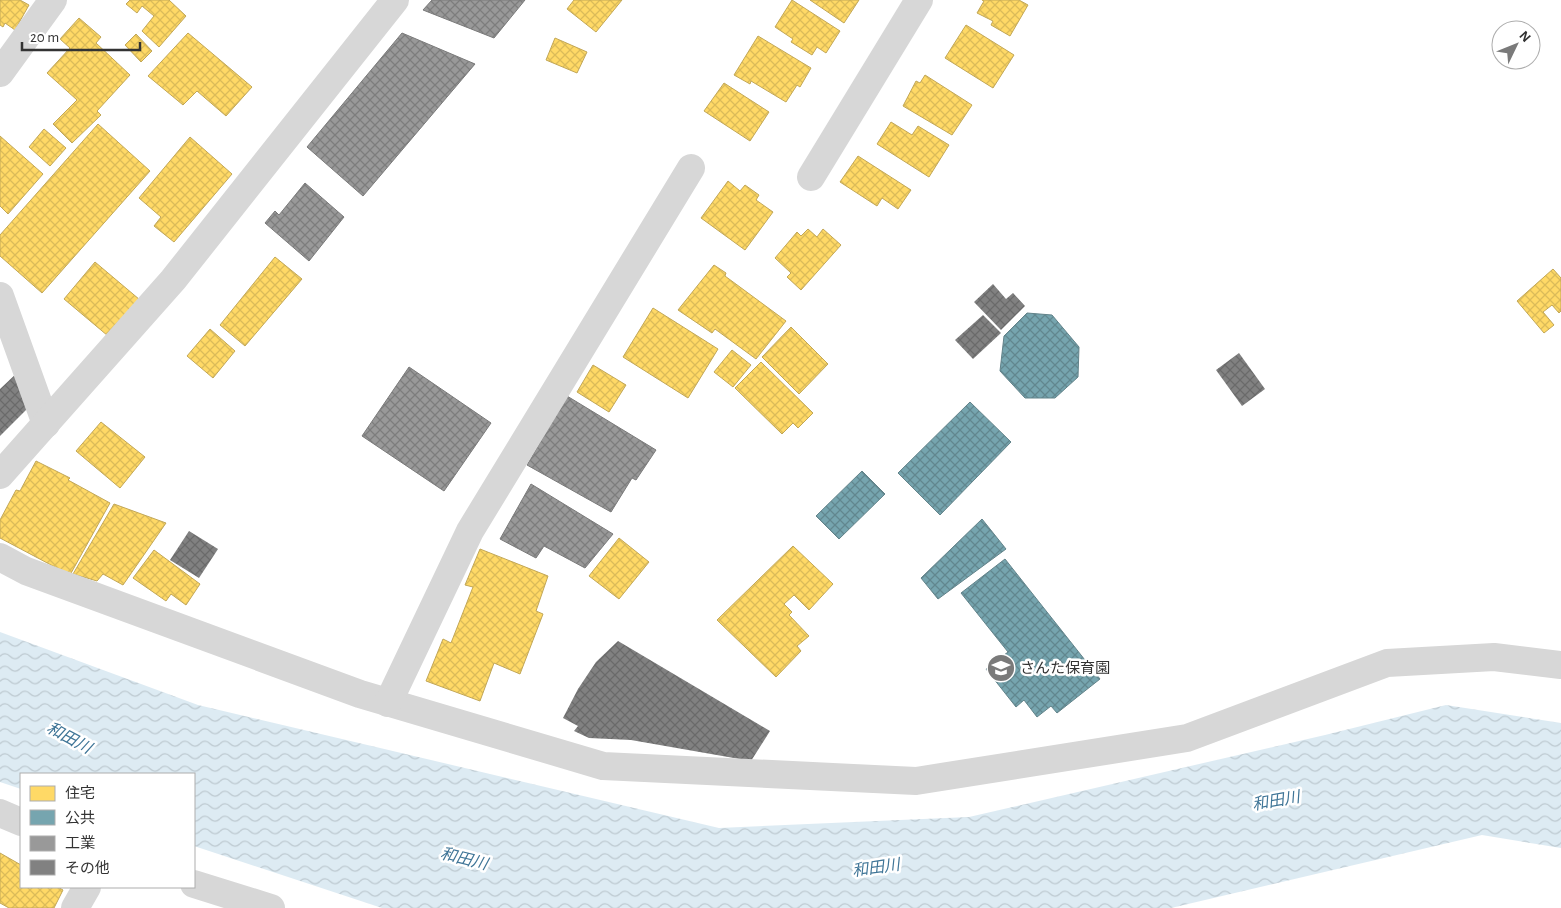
<svg xmlns="http://www.w3.org/2000/svg" width="1561" height="908" viewBox="0 0 1561 908" font-family="'Alegreya Sans','Noto Sans JP',sans-serif">
	<style>
		.water { fill: url(#water-waves) }
		.homes { fill: url(#homes-cross-hatch); stroke: #c2a757 }
		.public { fill: url(#public-cross-hatch); stroke: #62838a }
		.industry { fill: url(#industry-cross-hatch); stroke: #7a7a7a }
		.building { fill: url(#building-cross-hatch) }
		.lines { fill: none; stroke-linecap: round; stroke-linejoin: round }
		.street { stroke: #d7d7d7; stroke-width: 28 }
		.labels { text-anchor: middle; dominant-baseline: central; stroke-width: 5; stroke-linejoin: round; paint-order: stroke }
		.poi-label { font-size: 15px; fill: #333; stroke: #fff; text-anchor: start }
		.water-label { font-size: 16px; font-style: italic; fill: #3f7597; stroke: #fff }
	</style>
	<defs>
		<pattern id="water-waves" width="16" height="10" patternUnits="userSpaceOnUse" patternTransform="scale(1.25)"><rect width="16" height="10" fill="#ddebf3"/><path d="M0 5q4-4 8 0t8 0" fill="none" stroke="#becad1"/></pattern>
		<pattern id="homes-cross-hatch" width="8" height="8" patternUnits="userSpaceOnUse" patternTransform="scale(1.25)"><rect width="8" height="8" fill="#ffd966"/><path d="M0 0l8 8M0 8l8-8" fill="none" stroke="#dbbb59"/></pattern>
		<pattern id="public-cross-hatch" width="8" height="8" patternUnits="userSpaceOnUse" patternTransform="scale(1.25)"><rect width="8" height="8" fill="#76a5af"/><path d="M0 0l8 8M0 8l8-8" fill="none" stroke="#61878f"/></pattern>
		<pattern id="industry-cross-hatch" width="8" height="8" patternUnits="userSpaceOnUse" patternTransform="scale(1.25)"><rect width="8" height="8" fill="#999"/><path d="M0 0l8 8M0 8l8-8" fill="none" stroke="#7d7d7d"/></pattern>
		<pattern id="building-cross-hatch" width="8" height="8" patternUnits="userSpaceOnUse" patternTransform="scale(1.25)"><rect width="8" height="8" fill="#818181"/><path d="M0 0l8 8M0 8l8-8" fill="none" stroke="#6a6a6a"/></pattern>
	</defs>
	<rect width="100%" height="100%" fill="#fff"/>
	<polygon class="water" points="0,632 198,705 719,828 969,817 1325,735 1446,705 1561,723 1561,848 1482,835 1171,908 382,908 194,846 194,774 21,774 21,789 0,782"/>
	<g class="homes">
		<polygon points="0,0 20,0 29,5 15,30 5,23 3,27 0,25"/>
		<polygon points="130,0 169,0 186,16 159,47 142,31 154,16 142,6 137,13 126,4"/>
		<polygon points="574,0 622,0 596,32 567,9"/>
		<polygon points="792,0 840,31 826,53 817,47 812,55 791,42 793,39 775,27"/>
		<polygon points="810,0 859,0 844,23"/>
		<polygon points="982,0 1019,0 1028,5 1010,36 991,25 993,21 977,13 984,1"/>
		<polygon points="79,18 101,37 96,43 130,75 97,111 101,115 72,143 53,124 77,100 47,73 70,48 60,39"/>
		<polygon points="966,25 1014,55 993,88 945,58"/>
		<polygon points="188,33 252,87 226,116 197,91 183,105 148,76"/>
		<polygon points="136,34 152,51 141,62 125,45"/>
		<polygon points="758,36 811,68 800,87 797,85 786,102 751,81 750,84 734,75"/>
		<polygon points="555,38 587,52 577,73 546,60"/>
		<polygon points="925,75 972,105 952,135 903,106 916,81 920,83"/>
		<polygon points="724,83 769,112 750,141 704,111"/>
		<polygon points="891,122 912,135 918,126 949,145 929,177 877,144"/>
		<polygon points="98,124 150,171 42,293 0,256 0,235"/>
		<polygon points="44,129 66,148 50,166 29,147"/>
		<polygon points="0,136 43,174 8,214 0,206"/>
		<polygon points="190,137 232,174 174,242 154,226 161,217 139,198"/>
		<polygon points="858,156 911,190 898,209 882,198 877,206 840,182"/>
		<polygon points="728,181 740,191 745,185 759,195 756,200 773,212 745,250 701,218"/>
		<polygon points="808,229 817,237 823,229 841,245 801,290 787,277 791,273 775,258 797,232 801,236"/>
		<polygon points="275,257 302,279 245,346 220,325"/>
		<polygon points="95,262 146,305 114,341 64,299"/>
		<polygon points="714,265 726,273 725,276 786,321 756,359 715,329 712,333 678,310"/>
		<polygon points="1553,269 1561,278 1561,311 1559,313 1552,305 1543,312 1554,325 1544,333 1517,301"/>
		<polygon points="653,308 718,349 688,398 623,357"/>
		<polygon points="791,327 828,364 799,394 762,357"/>
		<polygon points="210,329 235,351 213,378 187,356"/>
		<polygon points="732,350 751,365 733,387 714,372"/>
		<polygon points="761,362 813,413 798,428 793,423 782,434 735,388"/>
		<polygon points="593,365 626,385 609,412 577,392"/>
		<polygon points="101,422 145,457 120,488 76,451"/>
		<polygon points="36,461 70,478 68,480 110,503 70,575 0,538 0,520 16,490 20,491"/>
		<polygon points="114,504 166,523 123,585 103,574 97,581 73,574"/>
		<polygon points="619,538 649,562 619,599 589,576"/>
		<polygon points="793,546 833,584 809,610 794,595 784,604 792,612 789,615 809,636 797,646 801,651 776,677 717,620"/>
		<polygon points="480,549 548,576 536,611 543,614 520,674 494,663 480,701 426,681 443,639 451,643 473,587 465,585"/>
		<polygon points="154,550 200,584 186,605 171,594 166,601 133,578"/>
		<polygon points="0,853 21,865 21,887 58,887 63,890 54,908 9,908 0,903"/>
	</g>
	<g class="public">
		<polygon points="1027,313 1052,315 1079,347 1078,377 1055,398 1025,398 1000,371 1004,336"/>
		<polygon points="970,402 1011,442 940,515 898,473"/>
		<polygon points="862,471 885,494 839,539 816,516"/>
		<polygon points="982,519 1006,549 938,599 921,578"/>
		<polygon points="1005,559 1100,679 1057,713 1051,706 1037,717 1024,700 1016,707 986,669 1008,652 961,593"/>
	</g>
	<g class="industry">
		<polygon points="432,0 525,0 494,38 423,10"/>
		<polygon points="402,33 475,64 363,196 307,147"/>
		<polygon points="305,183 344,217 309,261 265,223 275,211 279,215"/>
		<polygon points="409,367 491,423 444,491 362,436"/>
		<polygon points="567,396 656,450 636,480 632,478 611,512 527,465"/>
		<polygon points="531,484 613,534 585,568 544,546 536,558 500,539"/>
	</g>
	<g class="building">
		<polygon points="993,284 1006,299 1013,293 1025,306 1001,330 974,302"/>
		<polygon points="983,315 1001,333 973,359 955,340"/>
		<polygon points="1239,353 1265,389 1242,406 1216,370"/>
		<polygon points="18,372 27,409 0,436 0,389"/>
		<polygon points="189,531 218,549 199,578 170,560"/>
		<polygon points="618,641 770,731 751,761 631,740 589,738 574,731 578,726 563,718 578,689 596,662"/>
	</g>
	<g class="lines">
		<g class="street">
			<polyline points="0,73 53,0"/>
			<polyline points="811,177 919,0"/>
			<polyline points="0,296 46,424"/>
			<polyline points="0,475 173,280 395,0"/>
			<polyline points="0,557 26,571 360,694 603,766 916,781 1187,738 1387,663 1494,657 1561,665"/>
			<polyline points="388,703 470,531 691,168"/>
			<polyline points="0,813 21,822"/>
			<polyline points="194,884 271,908"/>
			<polyline points="75,908 87,887"/>
		</g>
	</g>
	<defs>
		<symbol id="school-disc" viewBox="-11 -11 22 22"><circle r="9.5" fill="#7a7a7a" stroke="#fff"/><path d="M0-5L7-2L0 1L-7-2ZM-4 1L0 2.5L4 1V4Q0 6-4 4Z" fill="#fff"/></symbol>
	</defs>
	<g fill-rule="evenodd">
		<use href="#school-disc" x="985" y="652" width="32" height="32"/>
	</g>
	<g class="labels">
		<g class="poi-label">
			<text x="1020" y="668">さんた保育園</text>
		</g>
		<g class="water-label">
			<text transform="translate(69 738) rotate(28)">和田川</text>
			<text transform="translate(1276 801) rotate(-10)">和田川</text>
			<text transform="translate(464 859) rotate(14)">和田川</text>
			<text transform="translate(876 868) rotate(-8)">和田川</text>
		</g>
	</g>
	<rect x="20" y="773" width="175" height="115" fill="#ffffff" stroke="#adadad"/>
	<rect x="30" y="786" width="25" height="15" fill="#ffd966" stroke="#adadad"/>
	<text x="65" y="798" font-size="15" fill="#333333">住宅</text>
	<rect x="30" y="810" width="25" height="15" fill="#76a5af" stroke="#adadad"/>
	<text x="65" y="823" font-size="15" fill="#333333">公共</text>
	<rect x="30" y="836" width="25" height="15" fill="#999999" stroke="#adadad"/>
	<text x="65" y="848" font-size="15" fill="#333333">工業</text>
	<rect x="30" y="860" width="25" height="15" fill="#818181" stroke="#adadad"/>
	<text x="65" y="873" font-size="15" fill="#333333">その他</text>
	<g transform="translate(1516 45) rotate(47)"><circle r="24" fill="#ffffff" stroke="#adadad"/>
	<path d="M0-4L9 19L0 12L-9 19Z" fill="#7a7a7a"/>
	<text y="-8" font-size="14" font-weight="bold" text-anchor="middle" fill="#333333">N</text>
	</g>
	<path d="M22 42v8h118v-8" fill="none" stroke="#333333" stroke-width="2.5"/>
	<text x="30" y="42" font-size="15" fill="#333333" stroke="#ffffff" stroke-width="4" paint-order="stroke">20 m</text>
</svg>
